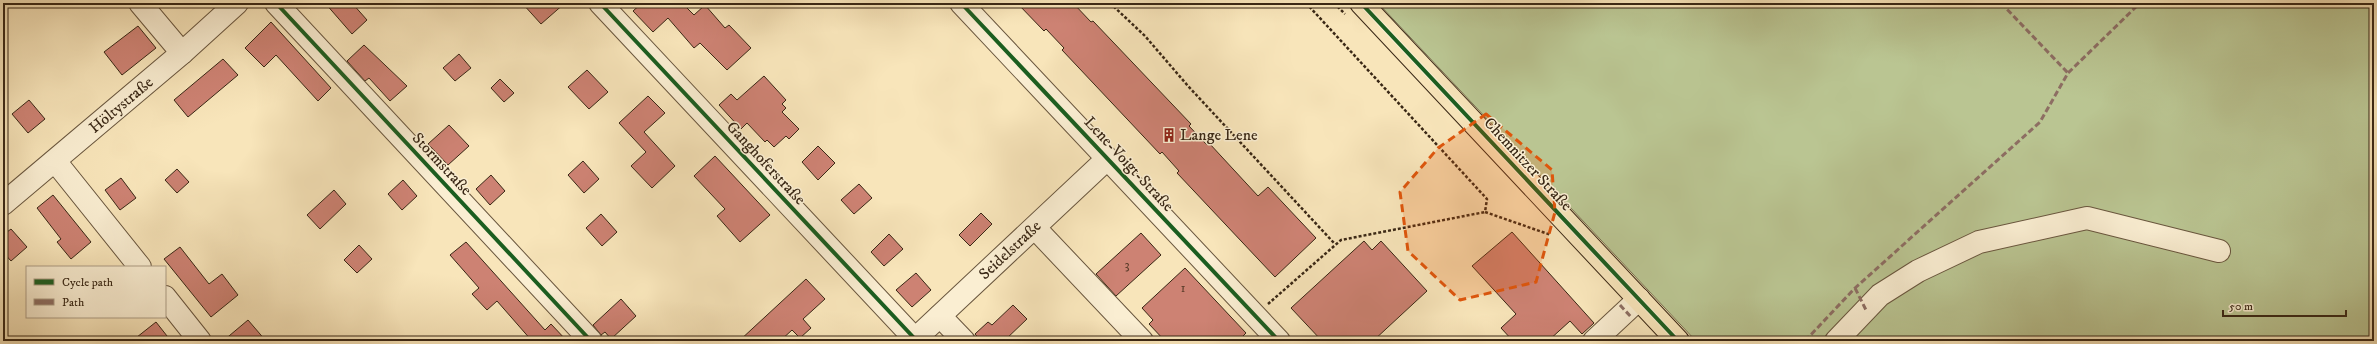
<svg xmlns="http://www.w3.org/2000/svg" width="2377" height="344" viewBox="0 0 2377 344" font-family="'IM FELL DW Pica',serif">
	<style>
		.green { fill: #bac592; stroke: #7a7654 }
		.building { fill: #cd8273; stroke: #392715 }
		.lines { fill: none; stroke-linecap: round; stroke-linejoin: round }
		.minor-casing { stroke: #69563e; stroke-width: 24 }
		.major-casing { stroke: #392715; stroke-width: 24 }
		.path { stroke: #392715; stroke-width: 2.5; stroke-dasharray: 3 2; stroke-linecap: butt }
		.minor { stroke: #faeed2; stroke-width: 22 }
		.major { stroke: #f8e5ba; stroke-width: 22 }
		.quiet { stroke: #8d6e63; stroke-width: 3; stroke-dasharray: 6 3; stroke-linecap: butt }
		.cycleway-casing { stroke: #faeed2; stroke-width: 6 }
		.cycleway { stroke: #1b5e20; stroke-width: 4 }
		.marked { fill: #df560c; fill-opacity: 0.2; stroke: #df560c; stroke-width: 3; stroke-dasharray: 8 5; stroke-linejoin: round }
		.labels { text-anchor: middle; dominant-baseline: central; stroke-width: 3; stroke-linejoin: round; paint-order: stroke }
		.number-label { font-size: 14px; fill: #5e3e2c }
		.street-label { font-size: 16px; fill: #392715; stroke: #faeed2 }
		.poi-label { font-size: 16px; fill: #392715; stroke: #faeed2; text-anchor: start }
	</style>
	<rect width="100%" height="100%" fill="#f8e5ba"/>
	<filter id="stains"><feTurbulence type="fractalNoise" baseFrequency=".005" numOctaves="4"/><feColorMatrix values="0 0 0 0 .2 0 0 0 0 .09 0 0 0 0 .02 0 0 0 .5 -.17"/></filter>
	<radialGradient id="worn" r=".72"><stop offset=".6" stop-color="#630" stop-opacity="0"/><stop offset="1" stop-color="#630" stop-opacity=".3"/></radialGradient>
	<polygon class="green" points="1378,3 2374,3 2374,341 1696,341"/>
	<g class="building">
		<polygon points="325,3 352,3 367,20 352,34"/>
		<polygon points="522,3 565,3 541,24"/>
		<polygon points="642,3 682,3 694,15 705,5 725,28 729,25 751,48 727,70 700,43 694,48 668,18 653,32 633,11"/>
		<polygon points="1017,3 1073,3 1091,22 1093,21 1191,124 1189,126 1207,145 1209,143 1258,196 1268,187 1316,238 1275,277 1177,173 1179,171 1162,152 1160,154 1062,50 1064,48 1046,29 1044,31"/>
		<polygon points="271,22 331,88 318,101 276,55 264,67 245,48"/>
		<polygon points="138,26 156,48 122,75 104,52"/>
		<polygon points="364,45 407,86 390,101 369,78 365,81 347,61"/>
		<polygon points="459,54 471,68 455,81 443,68"/>
		<polygon points="223,59 238,75 188,117 174,100"/>
		<polygon points="587,70 608,92 589,109 568,87"/>
		<polygon points="764,76 786,100 782,104 786,108 782,112 799,129 789,139 786,136 774,147 767,140 765,142 747,123 741,129 719,105 731,94 737,100"/>
		<polygon points="500,79 514,93 504,102 491,88"/>
		<polygon points="648,96 665,113 644,132 675,166 652,188 631,166 646,152 619,123"/>
		<polygon points="29,100 45,119 28,133 12,114"/>
		<polygon points="449,125 469,146 448,165 428,144"/>
		<polygon points="818,146 835,163 818,180 802,162"/>
		<polygon points="715,156 770,215 740,242 717,216 725,209 694,176"/>
		<polygon points="583,161 599,179 584,193 568,175"/>
		<polygon points="177,169 189,182 177,193 165,180"/>
		<polygon points="491,175 505,191 490,205 476,189"/>
		<polygon points="121,178 136,198 120,210 105,190"/>
		<polygon points="403,180 417,196 402,210 388,194"/>
		<polygon points="859,184 872,198 854,214 841,200"/>
		<polygon points="334,190 346,204 320,229 307,215"/>
		<polygon points="53,195 91,242 71,259 57,242 61,239 37,208"/>
		<polygon points="981,213 992,224 970,246 959,235"/>
		<polygon points="601,214 617,232 602,246 586,228"/>
		<polygon points="11,229 27,247 11,261 3,252 3,235"/>
		<polygon points="1512,232 1594,323 1582,334 1570,321 1548,341 1513,341 1501,328 1516,314 1472,266"/>
		<polygon points="1141,233 1161,255 1116,296 1096,274"/>
		<polygon points="889,234 903,249 884,266 871,252"/>
		<polygon points="1364,241 1372,250 1381,241 1427,291 1373,341 1322,341 1291,308"/>
		<polygon points="466,242 545,330 551,324 567,341 532,341 497,301 487,310 472,294 479,288 450,255"/>
		<polygon points="359,245 372,259 357,273 344,260"/>
		<polygon points="180,247 209,284 222,274 238,295 211,317 164,259"/>
		<polygon points="1185,268 1246,333 1238,341 1165,341 1149,324 1153,320 1142,308"/>
		<polygon points="916,273 931,290 912,307 896,290"/>
		<polygon points="806,279 825,299 803,319 811,328 800,338 792,330 780,341 739,341"/>
		<polygon points="621,299 636,316 611,339 605,332 601,335 593,325"/>
		<polygon points="1013,305 1027,319 1004,341 981,341 975,334 988,322 992,325"/>
		<polygon points="248,320 266,341 223,341"/>
		<polygon points="156,322 171,341 132,341"/>
	</g>
	<g class="lines">
		<defs>
			<g id="minor">
				<polyline points="140,3 182,53"/>
				<polyline points="276,3 591,341"/>
				<polyline points="600,3 915,339"/>
				<polyline points="961,3 1279,341"/>
				<polyline points="55,161 140,267"/>
				<polyline points="3,204 182,53 237,3"/>
				<polyline points="1035,228 1142,341"/>
				<polyline points="165,297 200,341"/>
				<polyline points="940,316 964,341"/>
				<polyline points="913,341 1107,159"/>
				<polyline points="1594,341 1639,299"/>
				<polyline points="1836,341 1880,295 1918,271 1979,242 2087,218 2219,251"/>
			</g>
			<polyline id="major" points="1361,3 1678,341"/>
		</defs>
		<use href="#minor" class="minor-casing"/>
		<use href="#major" class="major-casing"/>
		<g class="path">
			<polyline points="1110,3 1145,36 1188,86 1334,243"/>
			<polyline points="1306,3 1487,199 1485,212 1551,235"/>
			<polyline points="1334,3 1345,14"/>
			<polyline points="1268,304 1341,240 1485,212"/>
		</g>
		<use href="#minor" class="minor"/>
		<use href="#major" class="major"/>
		<g class="quiet">
			<polyline points="2001,3 2068,73"/>
			<polyline points="1855,288 1866,310"/>
			<polyline points="1620,305 1632,318"/>
			<polyline points="1805,341 1855,288 2040,122 2068,73 2140,3"/>
		</g>
		<defs>
			<g id="cycleway">
				<polyline points="276,3 591,341"/>
				<polyline points="600,3 915,339"/>
				<polyline points="961,3 1279,341"/>
				<polyline points="1361,3 1678,341"/>
			</g>
		</defs>
		<use href="#cycleway" class="cycleway-casing"/>
		<use href="#cycleway" class="cycleway"/>
	</g>
	<path class="marked" d="M1486,114L1552,170L1555,212L1536,282L1460,300L1408,251L1400,192L1438,148Z"/>
	<defs>
		<symbol id="building-bare" viewBox="-9 -9 18 18"><path d="M-4-6H4V6H1V3H-1V6H-4ZM-2.5-4.3h1.7v1.8h-1.7ZM.8-4.3h1.7v1.8H.8ZM-2.5-1h1.7V.8h-1.7ZM.8-1h1.7V.8H.8Z" fill="#8f2418" stroke="#faeed2" stroke-width="2.5" paint-order="stroke"/></symbol>
	</defs>
	<g fill-rule="evenodd">
		<use href="#building-bare" x="1159" y="125" width="20" height="20"/>
	</g>
	<g class="labels">
		<g class="number-label">
			<text x="1127" y="265">3</text>
			<text x="1183" y="288">1</text>
		</g>
		<g class="street-label">
			<text transform="translate(121 105) rotate(-40)">Höltystraße</text>
			<text transform="translate(766 163) rotate(47)">Ganghoferstraße</text>
			<text transform="translate(442 164) rotate(47)">Stormstraße</text>
			<text transform="translate(1129 164) rotate(47)">Lene-Voigt-Straße</text>
			<text transform="translate(1528 164) rotate(47)">Chemnitzer Straße</text>
			<text transform="translate(1010 250) rotate(-43)">Seidelstraße</text>
		</g>
		<g class="poi-label">
			<text x="1180" y="135">Lange Lene</text>
		</g>
	</g>
	<rect width="2377" height="344" fill="none" stroke="#f8e5ba" stroke-width="16"/>
	<rect x="4" y="4" width="2369" height="336" fill="none" stroke="#392715" stroke-width="2"/>
	<rect x="8" y="8" width="2361" height="328" fill="none" stroke="#392715"/>
	<rect x="26" y="266" width="140" height="52" fill="#faeed2" stroke="#ad9e86"/>
	<rect x="34" y="279" width="20" height="6" fill="#1b5e20" stroke="#ad9e86"/>
	<text x="62" y="286" font-size="12" fill="#392715">Cycle path</text>
	<rect x="34" y="299" width="20" height="6" fill="#8d6e63" stroke="#ad9e86"/>
	<text x="62" y="306" font-size="12" fill="#392715">Path</text>
	<path d="M2223 310v6h123v-6" fill="none" stroke="#392715" stroke-width="2"/>
	<text x="2229" y="310" font-size="12" fill="#392715" stroke="#faeed2" stroke-width="3" paint-order="stroke">50 m</text>
	<rect width="100%" height="100%" filter="url(#stains)"/>
	<rect width="100%" height="100%" fill="url(#worn)"/>
</svg>
